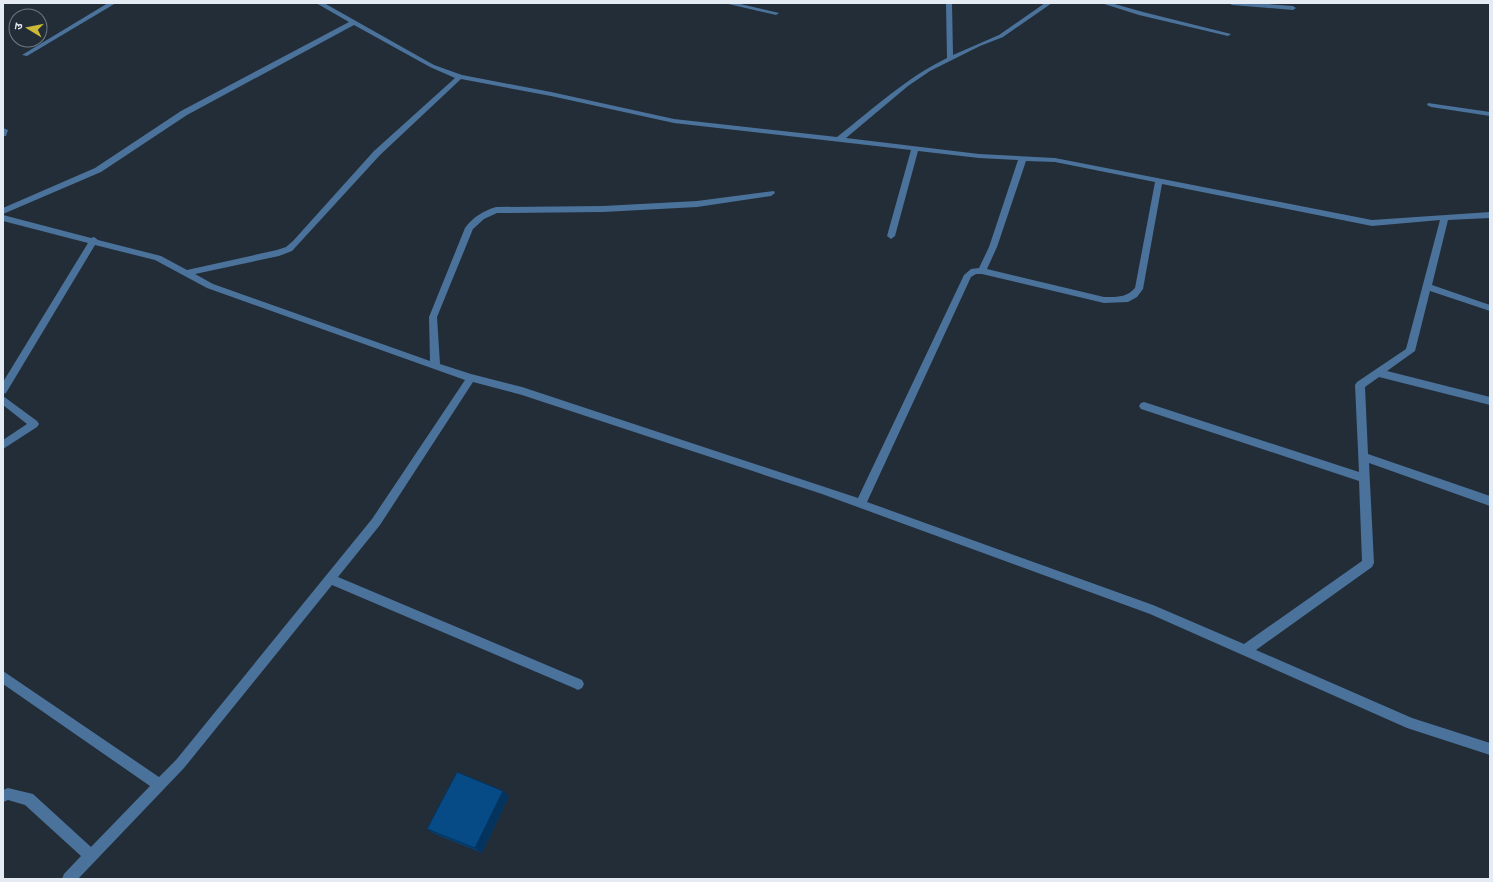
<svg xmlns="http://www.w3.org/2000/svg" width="1493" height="882" viewBox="0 0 1493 882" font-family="'Work Sans','Noto Sans Devanagari',sans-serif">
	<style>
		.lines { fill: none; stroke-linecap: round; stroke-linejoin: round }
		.street { fill: #4b729b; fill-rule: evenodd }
		.wall { fill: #054073 }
		.shaded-wall { fill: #04345e }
		.building { fill: #064b86; stroke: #04345e }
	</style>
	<rect width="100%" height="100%" fill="#222d38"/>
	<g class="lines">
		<g class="street">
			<polygon points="108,3 116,3 27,56 22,55"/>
			<path d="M316,3H324L434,65L462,75L551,92L674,119L837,137C873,109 906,78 947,58L946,3H952L953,55L999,35L1045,3H1052L1003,37L980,46L930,71L908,86L846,138L979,154L1055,158L1372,220L1490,212V218L1448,220L1432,285L1490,305V311L1430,291L1415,351L1387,371L1490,397V405L1379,377L1365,387L1368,454L1490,496V506L1369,463L1374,563L1372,567L1256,650L1412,718L1490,743V755L1407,728L1150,614L822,494L522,395L473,382L380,525L338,577L582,680L584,684L582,688L578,690L574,688L332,585L184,768L78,879H62L64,874L81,856L25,805L8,800L3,802V790L8,788L33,794L91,847L150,786L3,684V671L159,777L176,760L372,519L465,380L207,288L155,260L95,245L6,393L3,394V382L88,243L3,221V215L91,238L94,237L98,240L161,256L187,270L277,250L286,247L293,241L374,151L455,78L430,67L354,25L187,115L101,172L3,214V208L95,168L181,111L349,22ZM461,79L551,96L674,123L911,150L887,236L891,239L895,236L918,151L979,158L1018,160L989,247L979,268L971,269L964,275L858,498L522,387L471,374L440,364L437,317L473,229L484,219L497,213L603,212L697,207L771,196L775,193L774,191L697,201L603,206L496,207C483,211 473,217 465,228L429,317L430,361L213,284L195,274L279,256L292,251L380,155ZM1026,161L1055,162L1155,182L1135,288C1126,298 1116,297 1104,297L987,269L997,247ZM1162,184L1372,226L1440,220L1406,349L1357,382L1355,385L1359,472L1144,402L1141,403L1139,406L1141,409L1359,481L1362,561L1244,644L1153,605L867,502L971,277L976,274H982L1104,303L1128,302L1137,297L1143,289Z"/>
			<polygon points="724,3 736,3 779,13 776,15"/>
			<polygon points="1101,3 1111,3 1143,12 1231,34 1228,36 1139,15"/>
			<polygon points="1229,3 1255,3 1293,6 1296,8 1293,10 1232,5"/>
			<polygon points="1428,103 1490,112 1490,116 1431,107 1427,105"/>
			<polygon points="3,128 8,130 6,136 3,136"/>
			<polygon points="3,396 37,421 39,424 37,427 3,449 3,440 27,424 3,405"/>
		</g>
	</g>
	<polygon class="wall" points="509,796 482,853 435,834 427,829"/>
	<polygon class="shaded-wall" points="503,791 509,796 482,853 475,848"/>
	<polygon class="building" points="457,772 503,791 475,848 427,829"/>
	<rect width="1493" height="882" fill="none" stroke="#e5ebf3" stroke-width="8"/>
	<g transform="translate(28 28) rotate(280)"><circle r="19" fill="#222d38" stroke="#707983"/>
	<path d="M0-3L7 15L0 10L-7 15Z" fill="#cdb938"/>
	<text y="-6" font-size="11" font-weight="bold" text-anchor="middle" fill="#e5ebf3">उ</text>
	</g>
</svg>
